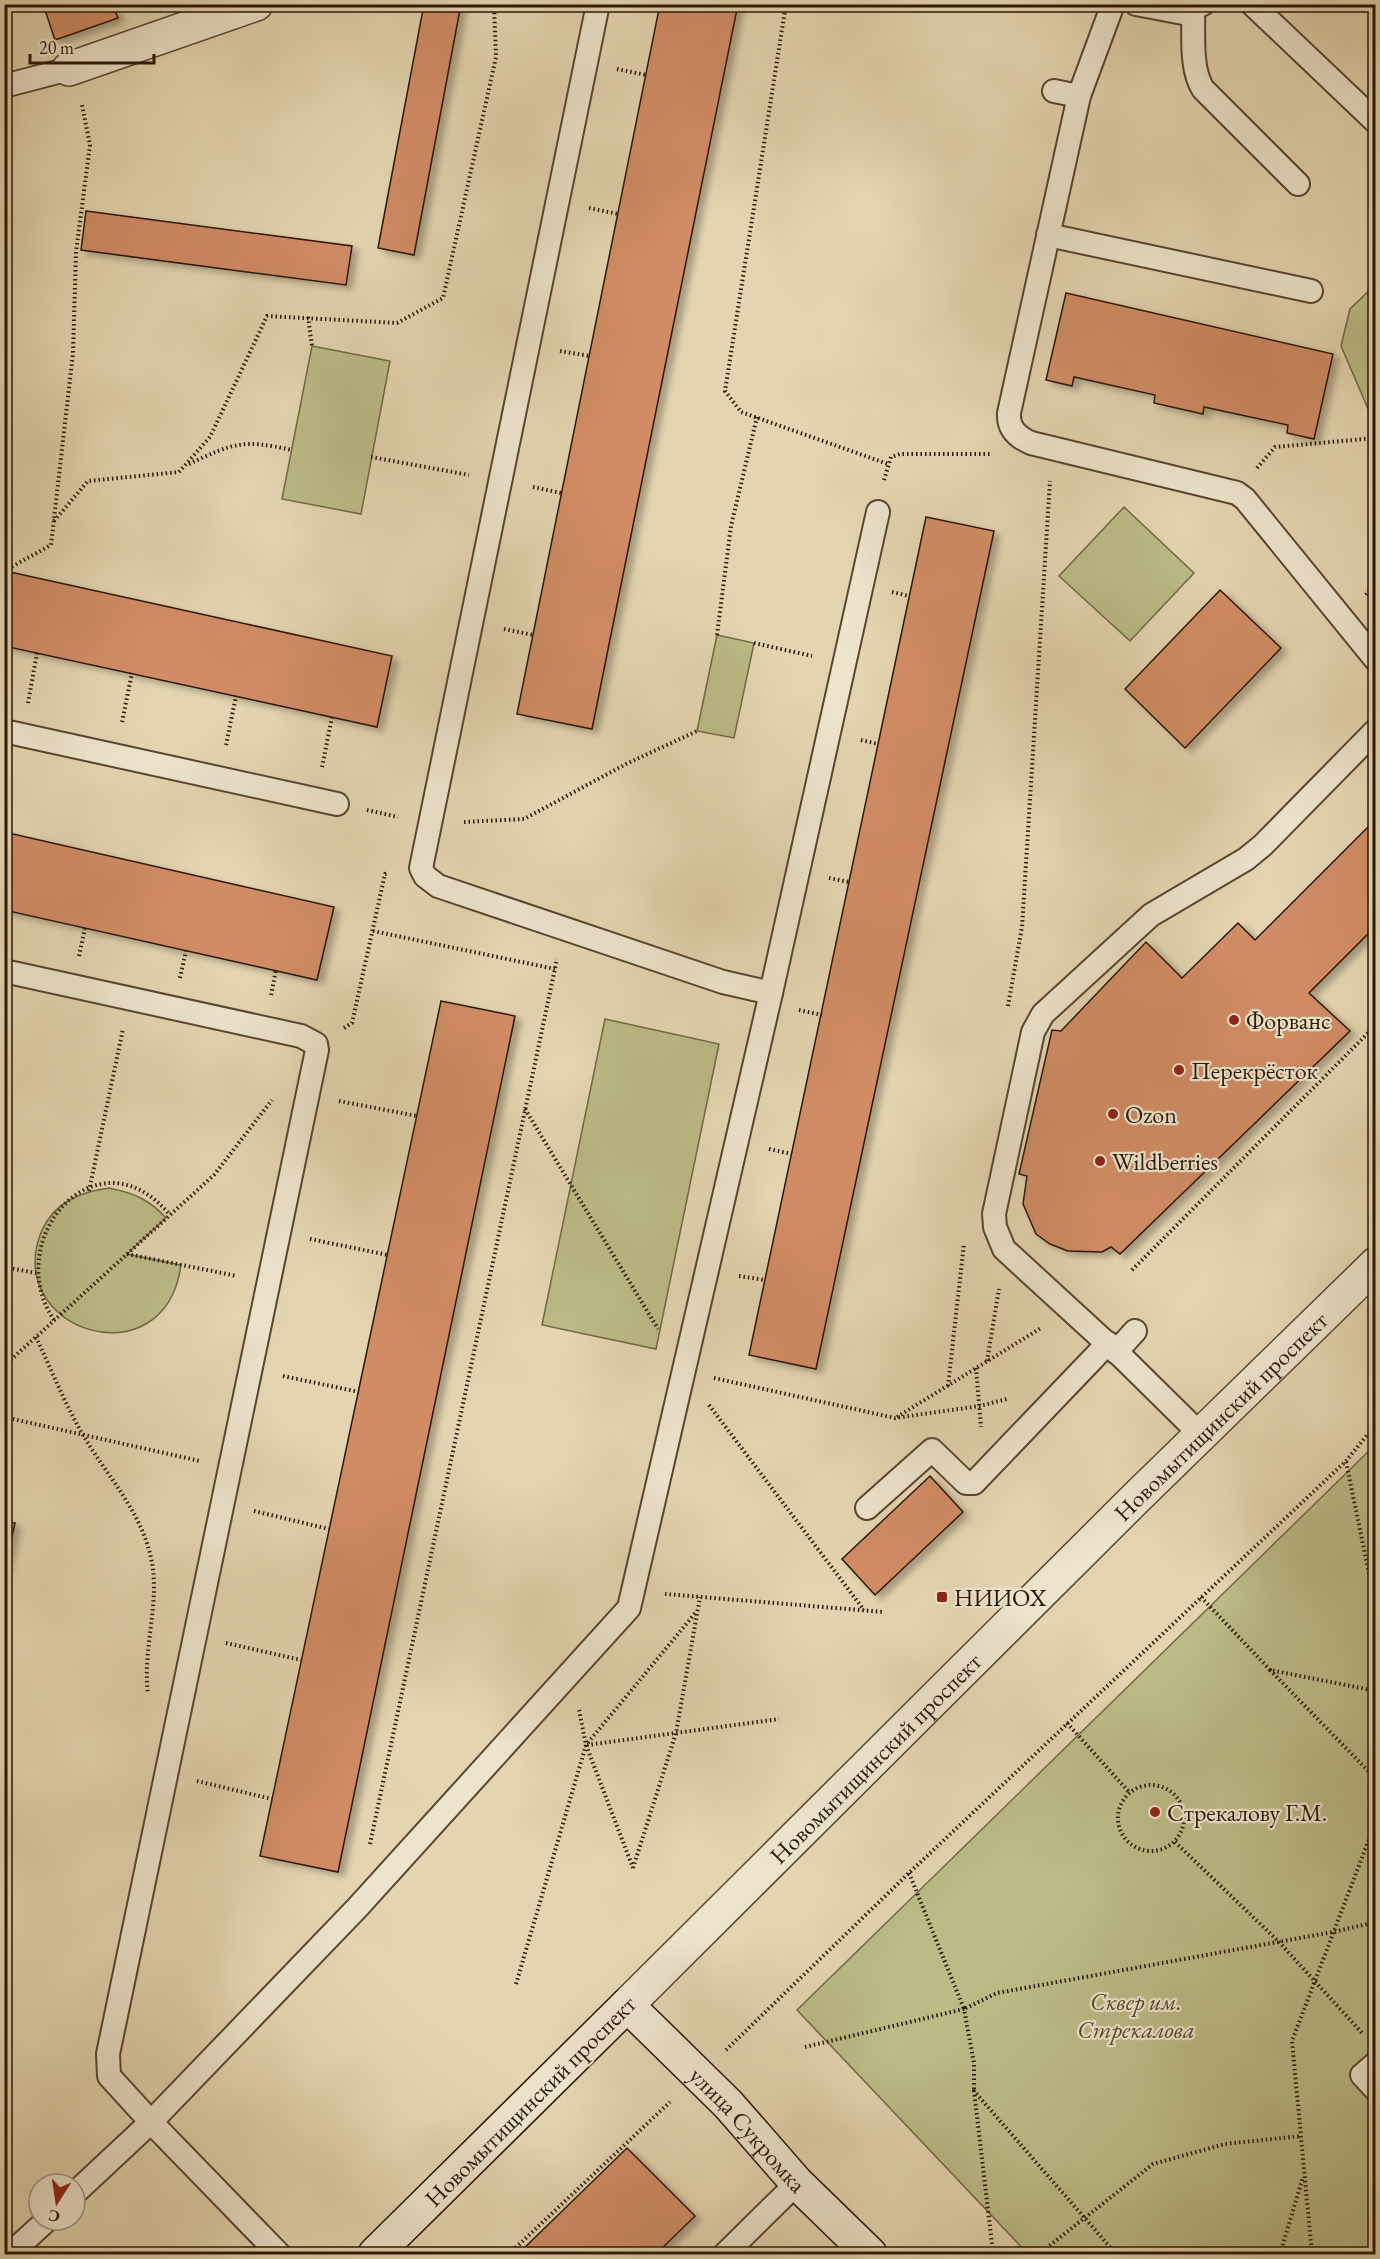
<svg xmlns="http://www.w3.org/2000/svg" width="1380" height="2259" viewBox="0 0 1380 2259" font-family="'EB Garamond',serif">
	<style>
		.green { fill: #bbbb86; stroke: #726846; stroke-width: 1.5 }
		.building { fill: #d18c65; stroke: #291607; stroke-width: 1.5; filter: url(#shadow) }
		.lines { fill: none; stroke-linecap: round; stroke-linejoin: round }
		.lane-casing { stroke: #584631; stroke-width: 26 }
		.street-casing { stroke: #584631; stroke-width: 36 }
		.secondary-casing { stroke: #291607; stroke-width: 36 }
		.path { stroke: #291607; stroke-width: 4; stroke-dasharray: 1.5 3; stroke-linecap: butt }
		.lane { stroke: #ede4cc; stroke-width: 22 }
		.street { stroke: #ede4cc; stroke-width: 33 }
		.secondary { stroke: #ede4cc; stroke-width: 33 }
		.poi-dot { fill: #8f2418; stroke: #ede4cc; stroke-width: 2 }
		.labels { text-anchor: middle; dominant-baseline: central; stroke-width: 4.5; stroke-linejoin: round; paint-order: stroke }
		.poi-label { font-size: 24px; fill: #291607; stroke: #ede4cc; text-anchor: start }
		.street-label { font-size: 24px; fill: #291607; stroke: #ede4cc }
		.park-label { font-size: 24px; font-style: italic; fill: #55482d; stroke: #ede4cc }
	</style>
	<defs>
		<filter id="shadow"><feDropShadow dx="6" dy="4" stdDeviation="3" flood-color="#0004"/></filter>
	</defs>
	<rect width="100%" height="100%" fill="#e4d5b0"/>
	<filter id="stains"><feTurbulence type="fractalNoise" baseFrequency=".00333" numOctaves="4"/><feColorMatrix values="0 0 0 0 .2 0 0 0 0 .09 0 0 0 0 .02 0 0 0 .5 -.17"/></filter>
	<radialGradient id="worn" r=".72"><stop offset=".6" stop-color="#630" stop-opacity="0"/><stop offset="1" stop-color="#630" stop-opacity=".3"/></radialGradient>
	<g class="green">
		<polygon points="1375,285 1376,414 1372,418 1341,346 1350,309"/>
		<polygon points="312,346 390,361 361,514 282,499"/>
		<polygon points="1124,507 1194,573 1130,641 1059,576"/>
		<polygon points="717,635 754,643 734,738 697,731"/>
		<polygon points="605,1019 719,1044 656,1349 542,1325"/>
		<path d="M109,1188C133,1193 149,1199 166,1218L127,1254L181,1265C165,1383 0,1331 42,1230C55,1202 80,1192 109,1188Z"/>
		<polygon points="1375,1445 1375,2254 1028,2254 797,2010"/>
	</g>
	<g class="building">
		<polygon points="43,4 112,4 118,18 55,40"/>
		<polygon points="424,4 461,4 414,255 378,248"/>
		<polygon points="660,4 738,4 592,729 517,714"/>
		<polygon points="86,211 352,246 346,285 81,250"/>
		<polygon points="1066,293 1333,354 1314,439 1287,433 1288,425 1241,415 1204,407 1203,414 1154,403 1155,395 1074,377 1072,386 1046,380"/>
		<polygon points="926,517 994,531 816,1369 749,1355"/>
		<polygon points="10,572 392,656 377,727 4,646 4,596"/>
		<polygon points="1220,590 1281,648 1185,748 1125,689"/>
		<polygon points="1376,819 1376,926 1309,993 1350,1031 1120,1254 1111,1247 1102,1252 1068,1251 1050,1244 1036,1234 1023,1204 1027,1176 1019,1174 1052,1030 1061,1031 1146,942 1182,978 1238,923 1255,940"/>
		<polygon points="4,832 334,907 317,980 4,910"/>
		<polygon points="441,1001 515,1016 338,1872 260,1856"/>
		<polygon points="930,1476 963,1512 875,1595 842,1559"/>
		<polygon points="4,1521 15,1523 4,1572"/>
		<polygon points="627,2148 695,2216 656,2254 518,2254"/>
	</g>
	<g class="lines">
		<defs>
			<g id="lane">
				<path d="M1113,4L1079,96L1009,413C1008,428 1017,437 1031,443L1237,493L1245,499L1376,660"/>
				<polyline points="1136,4 1183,13 1203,4"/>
				<polyline points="1252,4 1376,122"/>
				<path d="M1193,11C1194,35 1190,68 1203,89L1298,184"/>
				<polyline points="4,86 69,69"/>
				<polyline points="1054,91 1079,96"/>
				<polyline points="1048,235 1311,291"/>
				<polyline points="4,731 337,804"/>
				<polyline points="4,971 301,1036 316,1044 317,1050 108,2054 109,2076 151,2122 75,2193"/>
				<polyline points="771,993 878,512"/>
				<polyline points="1116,1352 1135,1331"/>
				<polyline points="1200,1434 1124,1359 1004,1249 995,1227 994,1214 1033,1032 1043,1014 1151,915 1246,859 1263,845 1376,730"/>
				<polyline points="867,1508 932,1450 966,1483 974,1483 1108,1343"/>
				<polyline points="1376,2063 1362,2075 1376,2090"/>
				<polyline points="10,2254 47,2220"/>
				<polyline points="279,2254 151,2122 357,1908 629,1608 771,993 723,982 438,886 425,876 421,868 598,4"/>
				<polyline points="725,2254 797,2183"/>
			</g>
			<g id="street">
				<polyline points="69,69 256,4"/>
				<path id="s1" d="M627,2005L1136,1498L1376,1264"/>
			</g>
			<g id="secondary">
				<path id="s2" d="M375,2254L627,2005L728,2104L797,2183L870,2254"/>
			</g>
		</defs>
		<use href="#lane" class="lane-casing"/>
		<use href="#street" class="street-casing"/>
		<use href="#secondary" class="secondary-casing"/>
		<g class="path">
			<polyline points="786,4 725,391 741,412 888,464"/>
			<polyline points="617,69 646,75"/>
			<polyline points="589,208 618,214"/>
			<polyline points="308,317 312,346"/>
			<polyline points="560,351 589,356"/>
			<polyline points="371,457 469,475"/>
			<path d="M189,464C234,443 242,439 292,450"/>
			<polyline points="1257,468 1275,447 1376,438"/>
			<polyline points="884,480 891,457 900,454 990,454"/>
			<polyline points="533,487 561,493"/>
			<polyline points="54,521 88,481 179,472 210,437 267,316 397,323 443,298 496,57 494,4"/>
			<polyline points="4,571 51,545 73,353 76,252 90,145 82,105"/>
			<polyline points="892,592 909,596"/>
			<polyline points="1366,595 1376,581"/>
			<polyline points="504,629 533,635"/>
			<polyline points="717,635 731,526 757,417"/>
			<polyline points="754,643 812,656"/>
			<polyline points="28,703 37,653"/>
			<polyline points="122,722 132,673"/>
			<polyline points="861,740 878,744"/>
			<polyline points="226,745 236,696"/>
			<polyline points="322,767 332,717"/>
			<polyline points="367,810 398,817"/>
			<polyline points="464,822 524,819 626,764 697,731"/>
			<polyline points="829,878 849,882"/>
			<polyline points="373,931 555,969"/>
			<polyline points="1368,934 1376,941"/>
			<polyline points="79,956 85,928"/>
			<polyline points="180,978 186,951"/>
			<polyline points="271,995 276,970"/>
			<polyline points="1008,1006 1022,927 1050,481"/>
			<polyline points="799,1010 822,1015"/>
			<polyline points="344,1028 352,1023 385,874 389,873"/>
			<polyline points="339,1101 417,1116"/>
			<polyline points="525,1109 658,1329"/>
			<polyline points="769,1149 792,1154"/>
			<polyline points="89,1191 123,1029"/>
			<polyline points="310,1239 388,1255"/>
			<polyline points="127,1254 237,1276"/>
			<polyline points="4,1267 36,1273"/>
			<polyline points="1132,1270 1376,1025"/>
			<polyline points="739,1276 765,1280"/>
			<polyline points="4,1287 9,1268"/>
			<path d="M54,1320C0,1240 97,1127 170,1215"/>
			<path d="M36,1337C51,1369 65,1404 83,1435C107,1476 141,1511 151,1558C161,1602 142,1649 148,1694"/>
			<polyline points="987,1361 999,1289"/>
			<polyline points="4,1366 214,1175 272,1100"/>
			<polyline points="976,1368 981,1427"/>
			<polyline points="283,1376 359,1392"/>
			<polyline points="714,1378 895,1418 980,1406 1007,1399"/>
			<polyline points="948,1386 964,1243"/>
			<polyline points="709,1405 864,1610"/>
			<polyline points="4,1417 200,1461"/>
			<polyline points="897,1417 1041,1328"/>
			<polyline points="1346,1462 1376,1607"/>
			<polyline points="254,1511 329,1529"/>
			<polyline points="665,1594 884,1612"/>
			<polyline points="1201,1597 1270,1670 1376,1691"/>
			<polyline points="226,1643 301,1660"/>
			<polyline points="1270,1670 1376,1779"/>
			<polyline points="579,1710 586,1745 633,1868"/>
			<polyline points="1067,1723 1129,1792"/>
			<polyline points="587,1745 779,1719"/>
			<polyline points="197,1781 272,1799"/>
			<circle cx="1151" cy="1818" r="33"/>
			<polyline points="1175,1842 1279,1942 1363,2034"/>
			<polyline points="370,1844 557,959"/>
			<polyline points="633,1868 676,1733 700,1597"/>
			<polyline points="909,1873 964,2009 997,1993 1333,1932 1376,1922"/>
			<polyline points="516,1984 586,1745 697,1611"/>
			<polyline points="805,2047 964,2009 974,2063 974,2091"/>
			<polyline points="726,2050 909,1873 1346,1461 1376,1424"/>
			<polyline points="992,2244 974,2091 1116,2254"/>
			<polyline points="509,2254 670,2102"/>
			<polyline points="1039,2254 1153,2164 1225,2144 1301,2136"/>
			<polyline points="1280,2254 1303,2177"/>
			<polyline points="1312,2254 1292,2041 1376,1821"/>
		</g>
		<use href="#lane" class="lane"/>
		<use href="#street" class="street"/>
		<use href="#secondary" class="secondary"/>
	</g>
	<g class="poi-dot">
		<circle cx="1234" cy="1020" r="6"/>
		<circle cx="1179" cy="1070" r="6"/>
		<circle cx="1113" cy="1114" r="6"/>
		<circle cx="1100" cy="1161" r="6"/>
		<rect x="936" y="1591" width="12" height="12" rx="3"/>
		<circle cx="1155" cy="1812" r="6"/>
	</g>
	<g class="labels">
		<g class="poi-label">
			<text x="1246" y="1020">Форванс</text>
			<text x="1191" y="1070">Перекрёсток</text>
			<text x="1125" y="1114">Ozon</text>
			<text x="1112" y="1161">Wildberries</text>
			<text x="954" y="1597">НИИОХ</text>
			<text x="1167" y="1812">Стрекалову Г.М.</text>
		</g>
		<g class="street-label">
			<text stroke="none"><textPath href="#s1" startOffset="836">Новомытищинский проспект</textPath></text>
			<text stroke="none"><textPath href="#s1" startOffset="350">Новомытищинский проспект</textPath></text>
			<text transform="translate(530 2101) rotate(-45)">Новомытищинский проспект</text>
			<text stroke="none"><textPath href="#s2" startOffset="528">улица Сукромка</textPath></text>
		</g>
		<g class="park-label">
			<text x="1136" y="2001">Сквер им.<tspan x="1136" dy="28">Стрекалова</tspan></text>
		</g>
	</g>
	<rect width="1380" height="2259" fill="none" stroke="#e4d5b0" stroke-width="24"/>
	<rect x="6" y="6" width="1368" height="2247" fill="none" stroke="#291607" stroke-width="3"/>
	<rect x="12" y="12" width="1356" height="2235" fill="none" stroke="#291607" stroke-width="1.5"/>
	<g transform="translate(57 2202) rotate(192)"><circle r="28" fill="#ede4cc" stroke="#9f927d" stroke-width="1.5"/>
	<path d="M0-4.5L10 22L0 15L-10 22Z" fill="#8f2418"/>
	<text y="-9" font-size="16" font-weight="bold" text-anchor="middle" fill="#291607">С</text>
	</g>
	<path d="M30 54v9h124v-9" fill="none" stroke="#291607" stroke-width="3"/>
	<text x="39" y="54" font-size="18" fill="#291607" stroke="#ede4cc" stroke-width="4.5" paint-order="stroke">20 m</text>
	<rect width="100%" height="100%" filter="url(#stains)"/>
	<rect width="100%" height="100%" fill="url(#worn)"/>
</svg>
